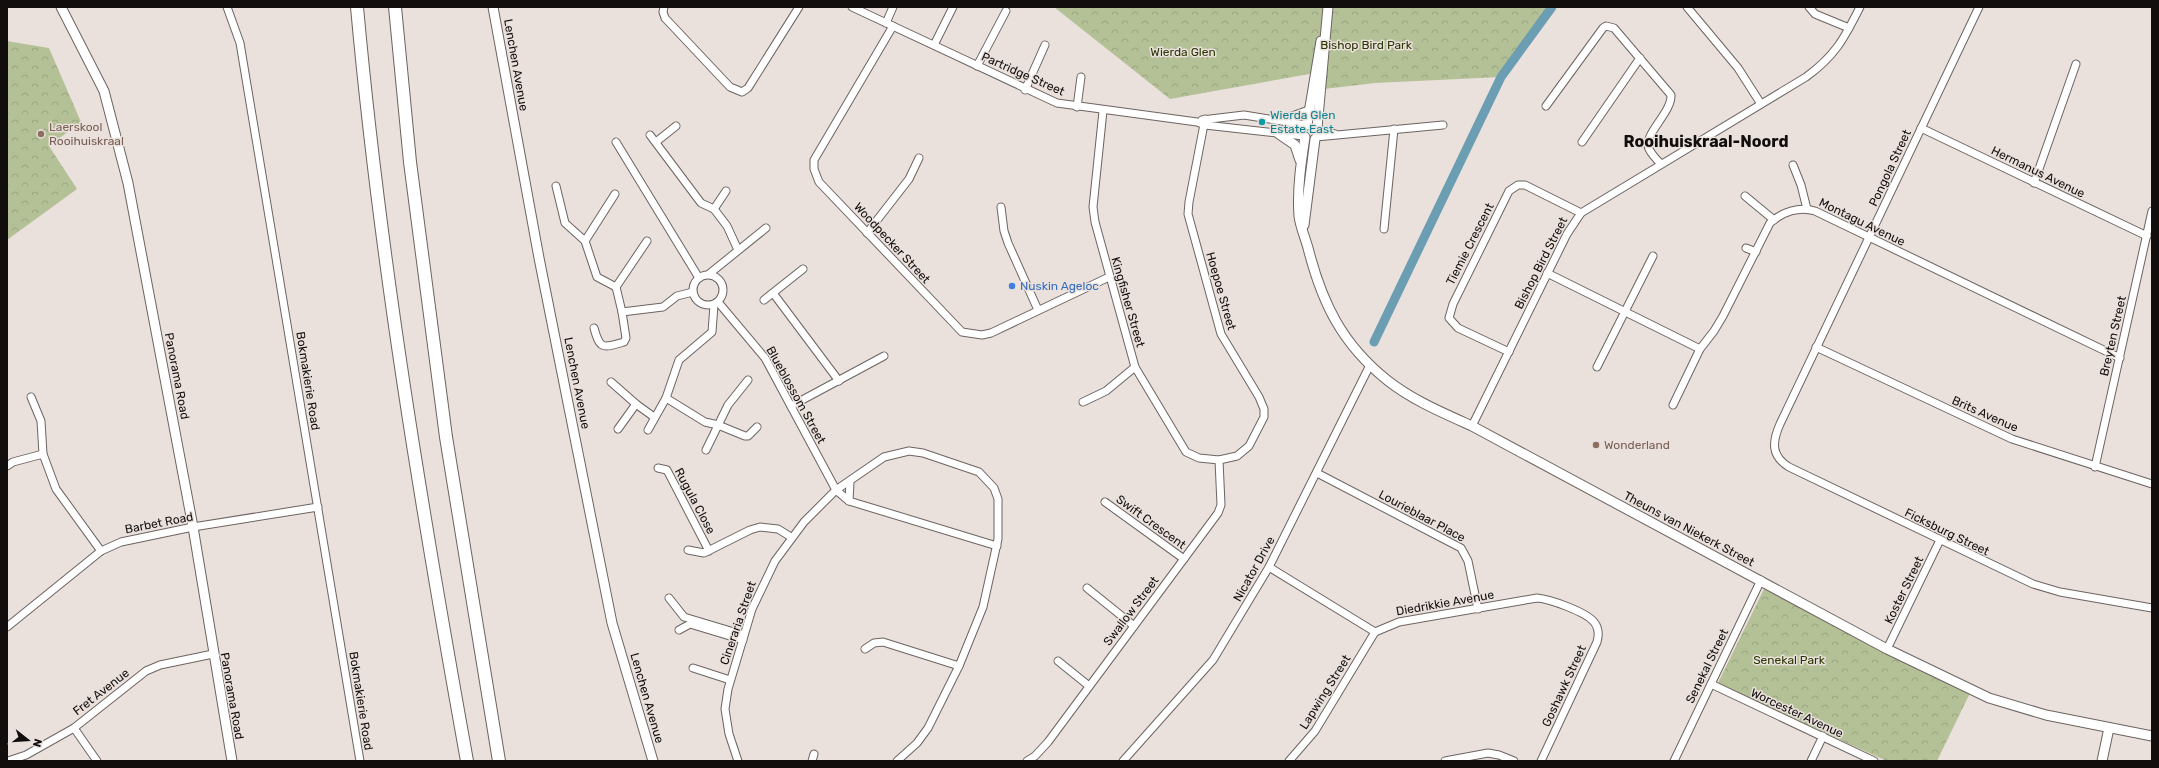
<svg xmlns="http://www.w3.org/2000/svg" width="2159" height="768" viewBox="0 0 2159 768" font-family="Rubik,sans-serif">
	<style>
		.park { fill: url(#park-crowns) }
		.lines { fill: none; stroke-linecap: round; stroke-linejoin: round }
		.canal { stroke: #6b9db3; stroke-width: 9 }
		.street-casing { stroke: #6c6461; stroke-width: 9 }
		.secondary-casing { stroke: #6c6461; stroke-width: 11 }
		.highway-casing { stroke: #6c6461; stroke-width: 14 }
		.street { stroke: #fff; stroke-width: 7 }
		.secondary { stroke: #fff; stroke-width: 9 }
		.highway { stroke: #fff; stroke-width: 12 }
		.culture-dot { fill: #0f9aa8; stroke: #eae1dd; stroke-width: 1.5 }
		.education-dot { fill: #8d6e63; stroke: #eae1dd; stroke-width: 1.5 }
		.shop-dot { fill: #3f7fe0; stroke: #eae1dd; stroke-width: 1.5 }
		.labels { text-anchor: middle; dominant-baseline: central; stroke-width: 3; stroke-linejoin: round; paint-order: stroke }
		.park-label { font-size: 12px; fill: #2a3500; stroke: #eae1dd }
		.street-label { font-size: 12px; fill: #110e0d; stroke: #eae1dd }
		.culture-label { font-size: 12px; fill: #0d838f; stroke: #eae1dd; text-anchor: start }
		.education-label { font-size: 12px; fill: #785e54; stroke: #eae1dd; text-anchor: start }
		.shop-label { font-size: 12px; fill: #366cbe; stroke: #eae1dd; text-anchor: start }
		.district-label { font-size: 16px; font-weight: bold; fill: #110e0d; stroke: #eae1dd }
	</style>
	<defs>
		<pattern id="park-crowns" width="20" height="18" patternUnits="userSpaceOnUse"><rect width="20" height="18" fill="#b4c197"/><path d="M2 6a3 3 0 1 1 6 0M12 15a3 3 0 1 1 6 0" fill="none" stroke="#9aa581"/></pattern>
	</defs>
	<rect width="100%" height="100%" fill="#eae1dd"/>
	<g class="park">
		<polygon points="1054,7 1324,7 1315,73 1170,99"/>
		<polygon points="1333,7 1552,7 1501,77 1375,83 1324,89 1327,42"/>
		<polygon points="7,41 49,48 81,122 49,146 77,189 7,240"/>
		<polygon points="1764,589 1970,693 1937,761 1887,761 1717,685"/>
	</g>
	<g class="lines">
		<polyline class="canal" points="1374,342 1501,77 1552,7"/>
		<defs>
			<g id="street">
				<polyline points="227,7 240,43 360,761"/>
				<polyline points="664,7 663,12 665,18 730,87 742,92 748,88 799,7"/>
				<polyline points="852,7 1057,103 1197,122 1205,125 1304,136"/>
				<polyline points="1687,7 1738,68 1761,104"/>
				<polyline points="1809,7 1815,14 1849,28"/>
				<path d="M1979,7L1780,424C1772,442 1771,456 1789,467L2033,584L2060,592L2152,608"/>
				<polyline points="886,23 893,7"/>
				<polyline points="893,26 814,160 814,169 819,182 962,332 982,335 991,333 1109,277"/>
				<polyline points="934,45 953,7"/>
				<polyline points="977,66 1006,11"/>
				<polyline points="1025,90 1045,45"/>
				<path d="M1546,106L1603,28L1606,26L1614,28L1671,95C1672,113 1642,135 1649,149C1652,155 1657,160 1661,164"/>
				<polyline points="1077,107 1081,77"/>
				<polyline points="1103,111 1093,207 1095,222 1135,367 1186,452 1199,458 1219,460 1237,456 1249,446 1264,417 1264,409 1259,397 1221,334 1188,214 1189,202 1205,119"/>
				<polyline points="1202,120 1244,115 1306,125"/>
				<polyline points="1921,128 2147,236"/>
				<polyline points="1318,130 1335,134"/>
				<polyline points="650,135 701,203 714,209 727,226 738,250"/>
				<polyline points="1316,137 1443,125"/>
				<polyline points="616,142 699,278"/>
				<polyline points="656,142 676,126"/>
				<polyline points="1582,142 1640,58"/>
				<polyline points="1793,165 1801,185 1807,209"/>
				<polyline points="2034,183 2076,64"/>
				<polyline points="556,186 565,223 585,241 597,277 616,287 622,312 663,307 677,296 693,292"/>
				<polyline points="1745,196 1774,220"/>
				<polyline points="1001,207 1004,231 1008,243 1038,310"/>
				<polyline points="714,209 726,191"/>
				<polyline points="1384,229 1394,129"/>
				<polyline points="867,233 909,179 919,158"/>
				<polyline points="585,241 615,194"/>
				<polyline points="1746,248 1756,252"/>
				<polyline points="1547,273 1700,349"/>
				<polyline points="709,274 766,228"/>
				<circle cx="708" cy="290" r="15"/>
				<polyline points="616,287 647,241"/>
				<polyline points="773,293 839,381"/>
				<polyline points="764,300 803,269"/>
				<polyline points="718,302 765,358 836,490 849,501 997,546"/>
				<path d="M594,328C600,350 603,348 624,342L626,338L622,312"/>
				<polyline points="1816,347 2012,439 2152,484"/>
				<polyline points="1509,352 1458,328 1449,318 1453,304 1509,191 1518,185 1525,185 1581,213"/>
				<polyline points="1597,367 1653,256"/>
				<polyline points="611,382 636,404 654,417"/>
				<polyline points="31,397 41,421 43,454"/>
				<polyline points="666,398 705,422 718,425 745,436 748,436 757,427"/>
				<polyline points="1083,402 1106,391 1135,367"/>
				<path d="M1673,405L1700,349L1714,331L1723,316L1770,223C1782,212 1799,206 1815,211L2120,358"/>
				<polyline points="791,406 884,356"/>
				<path d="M1472,426L1567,234L1581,213L1806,77C1835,56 1844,39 1860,7"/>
				<polyline points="618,429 636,404"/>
				<polyline points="648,430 666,398 679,360 712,332 714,305"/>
				<polyline points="706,450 728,405 748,380"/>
				<polyline points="7,466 13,462 43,454 56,489 101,551"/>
				<polyline points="2095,467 2152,211"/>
				<polyline points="658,468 667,470 709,551"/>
				<polyline points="1317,473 1461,548 1468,561 1478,609"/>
				<polyline points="849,501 850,482"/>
				<polyline points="1105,502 1184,559"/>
				<polyline points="688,550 704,553 750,530 760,527 778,529 791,537"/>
				<path d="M1269,567L1375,632L1399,622L1537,598C1550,599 1586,612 1594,622C1599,628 1599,635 1597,642L1541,761"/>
				<polyline points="1087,588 1134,626"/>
				<polyline points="669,598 684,617 744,635"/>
				<polyline points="7,627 101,551 121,542 193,527 318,507"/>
				<polyline points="679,630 690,624 743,640"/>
				<polyline points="865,649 874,643 883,642 959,666"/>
				<polyline points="1887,649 1940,540"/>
				<polyline points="1058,661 1089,686"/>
				<polyline points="693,668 730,680"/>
				<polyline points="1711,684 1874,761"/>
				<polyline points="74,728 97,761"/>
				<polyline points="8,761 26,755 74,728 146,671 160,665 213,654"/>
				<polyline points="738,761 729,734 725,709 728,689 752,609 775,561 804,522 836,490 884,457 909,451 923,453 979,472 994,488 998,499 998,539 983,607 959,666 928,728 917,743 897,761"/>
				<polyline points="812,761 814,754"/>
				<polyline points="1027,761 1035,756 1048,742 1218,513 1221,505 1219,460"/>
				<polyline points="1123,761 1213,660 1269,567 1370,365"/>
				<polyline points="1289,761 1315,731 1375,632"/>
				<polyline points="1445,761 1488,753 1499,755 1514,761"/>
				<polyline points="1674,761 1761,580"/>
				<polyline points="1811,761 1823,736"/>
			</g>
			<g id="secondary">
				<polyline points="61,7 104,91 128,183 193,527 232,761"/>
				<polyline points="493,7 539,258 612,623 653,761"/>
				<polyline points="1284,120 1309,111"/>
				<polyline points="1307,125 1321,41"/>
				<polyline points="1317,128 1328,7"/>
				<polyline points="1279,134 1295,145 1300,160"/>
				<path d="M1305,137C1301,163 1297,190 1299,216C1300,226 1305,237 1308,248C1322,303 1342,344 1387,380C1412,400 1443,413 1472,426L1887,649L1989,698L2046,715L2152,736"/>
				<polyline points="1304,225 1315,139"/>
				<polyline points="2102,761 2109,728"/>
			</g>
			<g id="highway">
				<path d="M357,7C380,260 422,511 467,761"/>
				<polyline points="395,7 410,162 446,437 499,761"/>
			</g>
		</defs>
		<use href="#street" class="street-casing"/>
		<use href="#secondary" class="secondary-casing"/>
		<use href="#highway" class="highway-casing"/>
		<use href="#street" class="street"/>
		<use href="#secondary" class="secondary"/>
		<use href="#highway" class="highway"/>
	</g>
	<circle class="culture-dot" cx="1262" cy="122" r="4"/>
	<g class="education-dot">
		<circle cx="41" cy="134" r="4"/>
		<circle cx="1596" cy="445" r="4"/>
	</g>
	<circle class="shop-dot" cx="1012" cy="286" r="4"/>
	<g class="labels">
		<g class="park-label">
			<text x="1366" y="45">Bishop Bird Park</text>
			<text x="1183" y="52">Wierda Glen</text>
			<text x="1789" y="660">Senekal Park</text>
		</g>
		<g class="street-label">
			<text transform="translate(516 65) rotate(80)">Lenchen Avenue</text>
			<text transform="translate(1023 74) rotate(24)">Partridge Street</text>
			<text transform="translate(1890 168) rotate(-65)">Pongola Street</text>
			<text transform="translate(2038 172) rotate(26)">Hermanus Avenue</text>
			<text transform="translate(1862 222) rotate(26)">Montagu Avenue</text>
			<text transform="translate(892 243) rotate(47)">Woodpecker Street</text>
			<text transform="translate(1470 244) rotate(-63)">Tiemie Crescent</text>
			<text transform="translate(1541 263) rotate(-63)">Bishop Bird Street</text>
			<text transform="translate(1221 291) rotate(74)">Hoepoe Street</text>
			<text transform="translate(1128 302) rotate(74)">Kingfisher Street</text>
			<text transform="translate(2113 336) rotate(-77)">Breyten Street</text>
			<text transform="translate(177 376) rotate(79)">Panorama Road</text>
			<text transform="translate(308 381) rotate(81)">Bokmakierie Road</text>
			<text transform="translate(577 383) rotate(79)">Lenchen Avenue</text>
			<text transform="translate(796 395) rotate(61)">Blueblossom Street</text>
			<text transform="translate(1985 414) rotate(24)">Brits Avenue</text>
			<text transform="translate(695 501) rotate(62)">Rugula Close</text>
			<text transform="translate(1422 516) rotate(28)">Lourieblaar Place</text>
			<text transform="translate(1151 522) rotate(36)">Swift Crescent</text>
			<text transform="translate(159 523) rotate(-11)">Barbet Road</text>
			<text transform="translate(1689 529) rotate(28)">Theuns van Niekerk Street</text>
			<text transform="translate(1947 532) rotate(26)">Ficksburg Street</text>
			<text transform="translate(1254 569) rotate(-61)">Nicator Drive</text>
			<text transform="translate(1904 590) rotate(-64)">Koster Street</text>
			<text transform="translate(1445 603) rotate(-10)">Diedrikkie Avenue</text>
			<text transform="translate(1131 611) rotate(-53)">Swallow Street</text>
			<text transform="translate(738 623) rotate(-71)">Cineraria Street</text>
			<text transform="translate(1707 666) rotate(-64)">Senekal Street</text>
			<text transform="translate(1564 686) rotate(-65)">Goshawk Street</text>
			<text transform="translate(101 692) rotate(-38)">Fret Avenue</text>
			<text transform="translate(1325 692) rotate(-58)">Lapwing Street</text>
			<text transform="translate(232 696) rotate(80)">Panorama Road</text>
			<text transform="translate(647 698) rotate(74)">Lenchen Avenue</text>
			<text transform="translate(361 701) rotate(81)">Bokmakierie Road</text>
			<text transform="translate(1797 713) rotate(25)">Worcester Avenue</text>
		</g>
		<g class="culture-label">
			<text x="1270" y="115">Wierda Glen<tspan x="1270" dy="14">Estate East</tspan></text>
		</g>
		<g class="education-label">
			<text x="49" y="127">Laerskool<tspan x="49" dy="14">Rooihuiskraal</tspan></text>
			<text x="1604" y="445">Wonderland</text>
		</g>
		<g class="shop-label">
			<text x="1020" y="286">Nuskin Ageloc</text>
		</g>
		<g class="district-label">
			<text x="1706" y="141">Rooihuiskraal-Noord</text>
		</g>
	</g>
	<rect width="2159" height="768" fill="none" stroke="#110e0d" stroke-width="16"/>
	<g transform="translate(28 740) rotate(107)" stroke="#eae1dd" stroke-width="3" paint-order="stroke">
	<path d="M0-3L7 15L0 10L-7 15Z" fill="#110e0d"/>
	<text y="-6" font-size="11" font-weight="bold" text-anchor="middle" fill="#110e0d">N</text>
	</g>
</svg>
